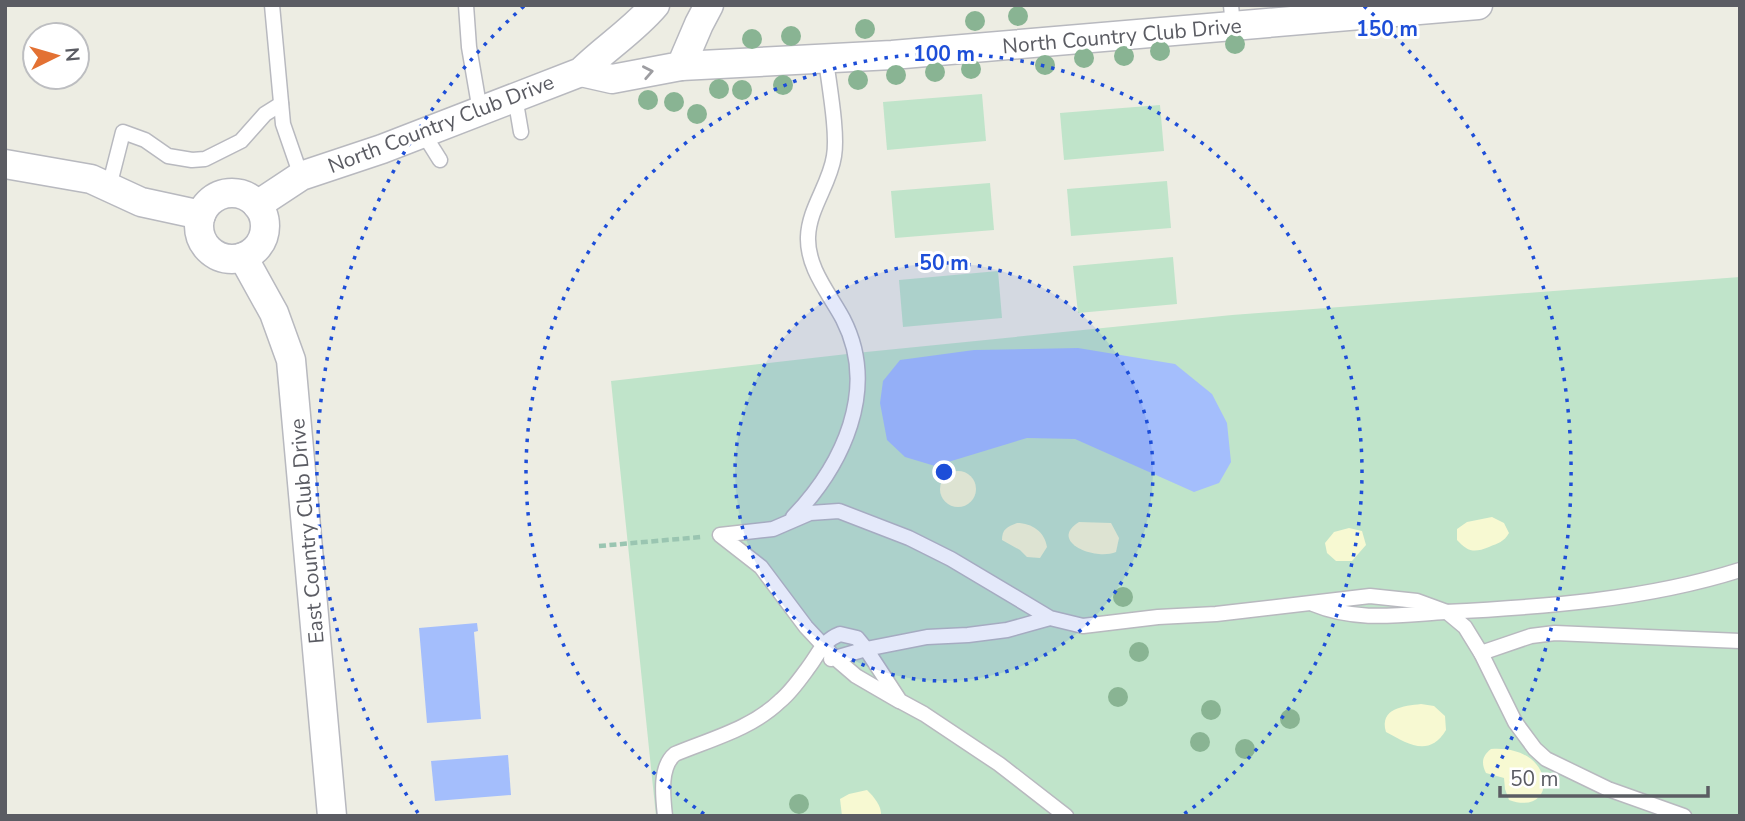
<svg xmlns="http://www.w3.org/2000/svg" width="1745" height="821" viewBox="0 0 1745 821" font-family="'Nunito Sans',sans-serif">
	<style>
		.green { fill: #c0e4ca }
		.sand { fill: #f7f9d2 }
		.water { fill: #a4befc }
		.lines { fill: none; stroke-linecap: round; stroke-linejoin: round }
		.lane-casing { stroke: #b8b9bf; stroke-width: 17 }
		.street-casing { stroke: #b8b9bf; stroke-width: 31 }
		.path { stroke: #9ac5b1; stroke-width: 4.5; stroke-dasharray: 7 3.5; stroke-linecap: butt }
		.lane { stroke: #fff; stroke-width: 14 }
		.street { stroke: #fff; stroke-width: 28 }
		.tree { fill: #89b493 }
		.oneway { stroke: #9d9da1 }
		.ring { fill: none; stroke: #1d4ed8; stroke-width: 3.5; stroke-dasharray: 3.5 7 }
		.labels { text-anchor: middle; dominant-baseline: central; stroke-width: 6; stroke-linejoin: round; paint-order: stroke }
		.street-label { font-size: 21px; fill: #5b5c63; stroke: #fff }
		.centre { fill: #1d4ed8; stroke: #fff; stroke-width: 3.5 }
		.ring-label { font-size: 21px; text-anchor: middle; font-weight: bold; fill: #1d4ed8; stroke: #fff; stroke-width: 6; stroke-linejoin: round; paint-order: stroke }
	</style>
	<rect width="100%" height="100%" fill="#edede3"/>
	<g class="green">
		<polygon points="982,94 986,141 887,150 883,102"/>
		<polygon points="1160,105 1164,151 1064,160 1060,113"/>
		<polygon points="1167,181 1171,228 1071,236 1067,189"/>
		<polygon points="990,183 994,230 895,238 891,191"/>
		<polygon points="1173,257 1177,304 1078,313 1073,266"/>
		<polygon points="998,271 1002,318 903,327 899,280"/>
		<polygon points="1740,277 1740,816 656,816 611,381 856,353 1232,315"/>
	</g>
	<g class="sand">
		<circle cx="958" cy="489" r="18"/>
		<path d="M1492,517L1504,523L1509,533C1504,542 1498,543 1489,547C1474,553 1468,552 1457,540V529L1467,522Z"/>
		<path d="M1079,522L1111,523L1119,538L1116,552C1094,561 1048,541 1079,522Z"/>
		<path d="M1017,523C1032,523 1045,532 1047,547L1040,558L1027,557L1020,550L1002,540C1002,529 1007,527 1017,523Z"/>
		<polygon points="1349,528 1362,531 1366,545 1352,561 1336,561 1327,553 1325,543 1334,532"/>
		<path d="M1421,704L1434,706L1445,716L1446,730C1429,758 1408,744 1386,732C1379,708 1404,706 1421,704Z"/>
		<path d="M1491,749C1557,744 1559,818 1509,800L1505,789L1504,778L1486,773C1481,763 1482,756 1491,749Z"/>
		<path d="M867,790C874,797 882,806 881,816H842L840,799L849,794Z"/>
	</g>
	<g class="water">
		<polygon points="1078,348 1175,364 1212,394 1227,423 1231,462 1219,483 1194,492 1075,439 1027,438 935,466 905,457 887,440 880,403 883,381 900,360 974,350"/>
		<polygon points="477,623 478,631 474,632 481,719 427,723 419,628"/>
		<polygon points="508,755 511,795 435,801 431,761"/>
	</g>
	<g class="lines">
		<defs>
			<g id="lane">
				<polyline points="272,5 283,124 301,176"/>
				<polyline points="466,5 469,47 480,111"/>
				<polyline points="1231,5 1233,27"/>
				<polyline points="515,97 521,132"/>
				<polyline points="423,133 440,160"/>
				<polyline points="109,187 123,132 145,140 168,156 192,160 205,159 241,141 265,114 281,104"/>
				<path d="M793,517C843,465 879,389 843,319C829,293 807,268 808,237C809,208 830,184 834,156C838,133 829,85 826,60"/>
				<path d="M1313,604C1356,622 1399,615 1445,612C1543,607 1645,600 1740,570"/>
				<polyline points="1050,618 1007,630 968,635 927,637 866,649 835,658 806,627 761,567 720,535 773,529 810,513 839,511 909,538 951,559 1050,618 1083,626 1158,617 1216,614 1370,596 1417,601 1447,612 1465,627 1481,653 1515,722 1535,749 1546,759 1608,789 1684,816"/>
				<polyline points="1481,653 1531,636 1555,633 1740,641"/>
				<polyline points="831,659 835,658 856,676 899,701"/>
				<path d="M665,816C663,797 659,767 675,754C711,739 751,729 780,701C791,692 800,679 808,668C819,654 822,641 840,634L857,638L866,649L900,701L924,714L999,764L1066,816"/>
			</g>
			<g id="street">
				<polyline points="681,66 892,55 1478,5"/>
				<polyline points="581,72 612,79 681,66 699,24 709,5"/>
				<polyline points="5,164 91,179 141,202 201,215"/>
				<circle cx="232" cy="226" r="33"/>
				<path d="M257,205L301,176L382,149L581,72C605,48 633,31 655,5"/>
				<polyline points="243,257 274,313 291,360 332,816"/>
			</g>
		</defs>
		<use href="#lane" class="lane-casing"/>
		<use href="#street" class="street-casing"/>
		<polyline class="path" points="599,546 701,537"/>
		<use href="#lane" class="lane"/>
		<use href="#street" class="street"/>
	</g>
	<g class="tree">
		<circle cx="1018" cy="16" r="10"/>
		<circle cx="975" cy="21" r="10"/>
		<circle cx="865" cy="29" r="10"/>
		<circle cx="791" cy="36" r="10"/>
		<circle cx="752" cy="39" r="10"/>
		<circle cx="1235" cy="44" r="10"/>
		<circle cx="1160" cy="51" r="10"/>
		<circle cx="1124" cy="56" r="10"/>
		<circle cx="1084" cy="58" r="10"/>
		<circle cx="1045" cy="65" r="10"/>
		<circle cx="971" cy="69" r="10"/>
		<circle cx="935" cy="72" r="10"/>
		<circle cx="896" cy="75" r="10"/>
		<circle cx="858" cy="80" r="10"/>
		<circle cx="783" cy="85" r="10"/>
		<circle cx="719" cy="89" r="10"/>
		<circle cx="742" cy="90" r="10"/>
		<circle cx="648" cy="100" r="10"/>
		<circle cx="674" cy="102" r="10"/>
		<circle cx="697" cy="114" r="10"/>
		<circle cx="1123" cy="597" r="10"/>
		<circle cx="1139" cy="652" r="10"/>
		<circle cx="1118" cy="697" r="10"/>
		<circle cx="1211" cy="710" r="10"/>
		<circle cx="1290" cy="719" r="10"/>
		<circle cx="1200" cy="742" r="10"/>
		<circle cx="1245" cy="749" r="10"/>
		<circle cx="799" cy="804" r="10"/>
	</g>
	<defs><path id="oneway-chevron" d="M-2-3.5L2.5 0L-2 3.5" fill="none" stroke-width="1.6" stroke-linecap="round" stroke-linejoin="round" transform="scale(1.75)"/></defs>
	<use class="oneway" href="#oneway-chevron" transform="translate(648 72) rotate(-11)"/>
	<circle cx="944" cy="472" r="209" fill="#1d4ed8" fill-opacity=".12"/>
	<g class="ring">
		<circle cx="944" cy="472" r="209"/>
		<path d="M704 814A418 418 0 1 1 1184 814"/>
		<path d="M418 813A627 627 0 0 1 524 6M1364 6A627 627 0 0 1 1470 813"/>
	</g>
	<g class="labels">
		<g class="street-label">
			<text transform="translate(1122 36) rotate(-5)">North Country Club Drive</text>
			<text transform="translate(441 124) rotate(-21)">North Country Club Drive</text>
			<text transform="translate(307 531) rotate(-95)">East Country Club Drive</text>
		</g>
	</g>
	<circle cx="944" cy="472" r="10" class="centre"/>
	<g class="ring-label">
		<text x="1387" y="36">150 m</text>
		<text x="944" y="61">100 m</text>
		<text x="944" y="270">50 m</text>
	</g>
	<rect width="1745" height="821" fill="none" stroke="#5b5c63" stroke-width="14"/>
	<g transform="translate(56 56) rotate(85)"><circle r="33" fill="#ffffff" stroke="#bdbec1" stroke-width="2"/>
	<path d="M0-5L12 26L0 18L-12 26Z" fill="#e37133"/>
	<text y="-10" font-size="19" font-weight="bold" text-anchor="middle" fill="#5b5c63">N</text>
	</g>
	<path d="M1500 786v10h208v-10" fill="none" stroke="#5b5c63" stroke-width="3.5"/>
	<text x="1510" y="786" font-size="21" fill="#5b5c63" stroke="#ffffff" stroke-width="5" paint-order="stroke">50 m</text>
</svg>
